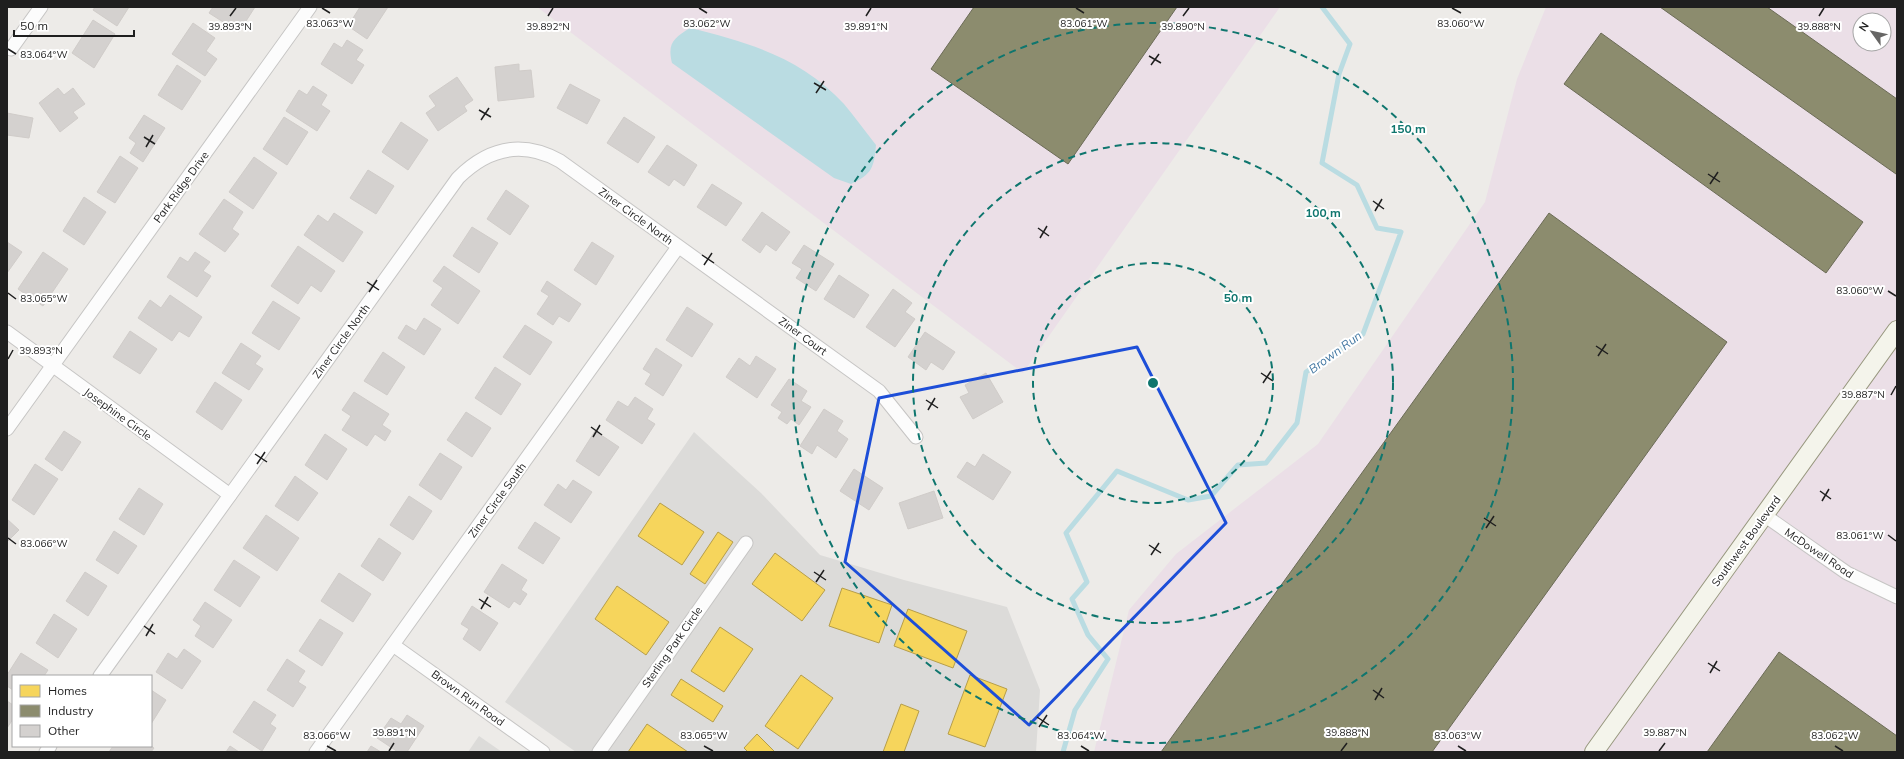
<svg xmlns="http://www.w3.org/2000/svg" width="1904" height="759" viewBox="0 0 1904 759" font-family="Mulish,sans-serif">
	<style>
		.residential { fill: #dcdbd9 }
		.industrial { fill: #ebdfe7; fill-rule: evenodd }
		.water { fill: #badce2 }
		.homes { fill: #f6d55c; stroke: #b69e4a }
		.industry { fill: #8c8c6e; stroke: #6b6b56 }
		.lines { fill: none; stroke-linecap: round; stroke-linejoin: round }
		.stream { stroke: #badce2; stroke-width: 5 }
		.building { fill: #d4d1cf; stroke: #d0ccc9 }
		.street-casing { stroke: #c6c5c4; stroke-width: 15 }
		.secondary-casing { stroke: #97977e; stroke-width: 20 }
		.street { stroke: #fcfcfc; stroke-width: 13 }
		.secondary { stroke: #f4f4eb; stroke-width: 18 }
		.marked { fill: none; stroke: #1d4ed8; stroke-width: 3; stroke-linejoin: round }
		.ticks { fill: none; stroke: #1f1f1f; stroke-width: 1.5 }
		.ring { fill: none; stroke: #0f766e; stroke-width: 2; stroke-dasharray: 7 5 }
		.labels { text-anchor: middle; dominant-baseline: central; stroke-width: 4; stroke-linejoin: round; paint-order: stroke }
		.street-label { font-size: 11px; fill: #1f1f1f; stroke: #fff }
		.water-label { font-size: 12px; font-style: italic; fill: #4277a2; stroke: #fff }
		.ticks-label { font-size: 10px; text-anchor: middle; fill: #1f1f1f; stroke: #fff; stroke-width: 4; stroke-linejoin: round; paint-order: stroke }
		.centre { fill: #0f766e; stroke: #fff; stroke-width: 2 }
		.ring-label { font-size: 12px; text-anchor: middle; font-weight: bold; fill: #0f766e; stroke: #fff; stroke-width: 4; stroke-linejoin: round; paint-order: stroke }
	</style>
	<rect width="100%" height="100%" fill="#edebe8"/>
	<g class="residential">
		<polygon points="694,432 761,493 820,555 904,580 1007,607 1040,690 1036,752 576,752 505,702"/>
		<polygon points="479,736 502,752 468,752"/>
	</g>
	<g class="industrial">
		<polygon points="537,7 1280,7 1023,373"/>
		<path d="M1546,7H1897V752H1094L1129,610L1176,554L1318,444L1485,202L1517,79ZM1860,20H1884V44H1860Z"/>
	</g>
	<path class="water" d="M690,28C748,42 802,58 844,104C855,117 865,131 876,145C874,168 872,174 851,184L834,178L672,63C667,43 674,38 690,28Z"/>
	<g class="homes">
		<polygon points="660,503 704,532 682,565 638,536"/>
		<polygon points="718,532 733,542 705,584 690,574"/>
		<polygon points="775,553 825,590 802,621 752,584"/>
		<polygon points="617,586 669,622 646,655 595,619"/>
		<polygon points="842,588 892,605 879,643 829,626"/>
		<polygon points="908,609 967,631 953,668 894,646"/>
		<polygon points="720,627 753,649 724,692 691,671"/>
		<polygon points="801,675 833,698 798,749 765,726"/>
		<polygon points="970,675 1007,689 985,747 948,734"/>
		<polygon points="681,679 723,706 713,722 671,695"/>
		<polygon points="901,704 919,711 904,752 883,752"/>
		<polygon points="647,724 688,752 628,752"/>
		<polygon points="757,734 775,752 748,752 744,748"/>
	</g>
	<g class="industry">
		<polygon points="974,7 1177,7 1068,164 931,69"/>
		<polygon points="1660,7 1767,7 1897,99 1897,173 1896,174 1886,167"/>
		<polygon points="1601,33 1863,222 1826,273 1564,84"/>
		<polygon points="1549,213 1727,342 1432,752 1161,752"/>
		<polygon points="1779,652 1897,736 1897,752 1707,752"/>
	</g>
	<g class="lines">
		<polyline class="stream" points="1063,752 1075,710 1108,659 1088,635 1072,599 1087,582 1066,533 1117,471 1188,500 1211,496 1238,465 1266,463 1297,423 1306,372 1363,334 1401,232 1377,228 1357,185 1322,163 1339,74 1350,44 1322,7"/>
	</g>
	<g class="building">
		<polygon points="95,7 129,7 117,26 93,10"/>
		<polygon points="213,7 255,7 239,32 209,13"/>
		<polygon points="360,7 388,7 367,39 348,26"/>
		<polygon points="93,20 115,34 94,68 72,53"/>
		<polygon points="193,23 215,38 206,51 217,59 205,76 172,54"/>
		<polygon points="347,40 363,50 356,60 364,65 352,84 321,64 334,43 342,48"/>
		<polygon points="519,64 519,71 531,70 534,97 498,101 495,67"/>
		<polygon points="177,65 201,81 182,110 158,95"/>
		<polygon points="457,77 473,100 464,106 467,111 438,131 426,113 436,106 429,96"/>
		<polygon points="570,84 600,100 587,124 557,108"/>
		<polygon points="313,86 327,95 321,105 330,111 317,131 286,111 299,90 307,95"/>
		<polygon points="58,88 64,95 73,88 85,104 73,112 78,118 60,132 39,103"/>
		<polygon points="7,113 33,118 29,138 7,135"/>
		<polygon points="144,115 165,128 143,162 130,153 136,143 129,138"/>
		<polygon points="284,117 308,132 287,165 263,149"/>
		<polygon points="624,117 655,137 638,163 607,143"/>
		<polygon points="401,122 428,140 408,170 382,152"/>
		<polygon points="667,145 697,165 684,186 674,179 669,186 648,172"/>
		<polygon points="120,156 138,168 115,203 97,192"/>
		<polygon points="254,157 277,173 253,209 229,192"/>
		<polygon points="368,170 394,186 376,214 350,198"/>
		<polygon points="712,184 742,203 726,226 697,207"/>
		<polygon points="506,190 529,206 510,235 487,219"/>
		<polygon points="84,197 106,212 84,245 63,231"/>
		<polygon points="224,199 243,212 232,229 239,234 225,252 199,234"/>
		<polygon points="762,212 790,232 776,251 766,244 760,253 742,240"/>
		<polygon points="334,213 363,232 343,262 304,235 318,215 328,222"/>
		<polygon points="472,227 498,243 479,273 453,256"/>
		<polygon points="7,242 22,252 7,273"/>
		<polygon points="592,242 614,256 596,285 574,270"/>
		<polygon points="804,245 834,264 816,291 796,278 802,269 792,263"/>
		<polygon points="298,246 335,271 321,292 311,285 298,304 271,286"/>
		<polygon points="43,252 68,269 43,306 18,289"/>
		<polygon points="195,252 210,262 203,271 211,276 197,297 167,277 180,257 188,262"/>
		<polygon points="444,266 480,291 458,324 431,305 443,288 433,281"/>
		<polygon points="839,275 869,295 854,318 824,299"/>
		<polygon points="547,281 581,304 569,322 559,316 553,325 537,314 549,296 541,291"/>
		<polygon points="893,289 912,303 905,312 915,319 895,347 866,327"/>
		<polygon points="170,295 202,317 189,337 179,331 172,341 138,318 150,300 161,308"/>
		<polygon points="273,301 300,318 279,350 252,333"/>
		<polygon points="687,307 713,324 692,357 666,340"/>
		<polygon points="424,318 441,329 424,355 398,338 406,325 416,331"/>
		<polygon points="525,325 552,342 530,375 503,357"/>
		<polygon points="130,331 157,349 140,374 113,357"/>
		<polygon points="925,332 955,352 943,370 931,362 926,370 908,357"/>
		<polygon points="241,343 261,356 255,364 263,369 249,390 222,373"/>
		<polygon points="656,348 682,365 663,396 645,384 651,374 643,369"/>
		<polygon points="383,352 405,367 387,395 364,381"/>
		<polygon points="756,356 776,369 757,398 726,377 739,358 750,366"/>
		<polygon points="495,367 521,384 501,415 475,398"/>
		<polygon points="986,373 1003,402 973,419 960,397 969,393 965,385"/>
		<polygon points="789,379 807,391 801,401 811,407 799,425 791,419 787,424 778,418 782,412 771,405"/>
		<polygon points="215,382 242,400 222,430 196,412"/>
		<polygon points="354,392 389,414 382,425 391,431 385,441 375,434 367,446 342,430 351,416 342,410"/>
		<polygon points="635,397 653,409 647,419 655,424 642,444 606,420 618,401 628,407"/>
		<polygon points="824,409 843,421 837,431 848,439 836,458 817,445 812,454 800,446"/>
		<polygon points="466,412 491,428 472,457 447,440"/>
		<polygon points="64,431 81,442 62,471 45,459"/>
		<polygon points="595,431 619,447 599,476 576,461"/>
		<polygon points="325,434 347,449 327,480 305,465"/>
		<polygon points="440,453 462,467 441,500 419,485"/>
		<polygon points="983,454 1011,472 993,500 957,477 967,462 975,467"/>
		<polygon points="35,464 58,479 34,515 12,500"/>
		<polygon points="854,469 883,488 869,510 840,491"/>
		<polygon points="295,476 318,493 298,521 275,506"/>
		<polygon points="573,480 592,492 571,523 544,505 558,484 566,490"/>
		<polygon points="139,488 163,504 144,535 119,519"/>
		<polygon points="934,491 943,518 908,529 899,503"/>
		<polygon points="409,496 432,511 413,540 390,525"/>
		<polygon points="266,515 299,538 277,571 243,548"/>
		<polygon points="7,519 19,530 7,542"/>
		<polygon points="535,522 560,538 543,564 518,548"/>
		<polygon points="114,531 137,546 118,574 96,560"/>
		<polygon points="379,538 401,553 383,581 361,566"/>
		<polygon points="234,560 260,577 240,607 214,590"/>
		<polygon points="502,564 527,580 521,590 527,594 520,605 514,601 509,608 484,592"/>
		<polygon points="85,572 107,586 88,616 66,601"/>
		<polygon points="339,573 371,594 353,622 321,601"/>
		<polygon points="205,602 232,620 213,648 195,636 201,626 193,620"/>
		<polygon points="472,606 498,623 480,651 463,639 469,629 461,624"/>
		<polygon points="54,614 77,629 58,658 36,643"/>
		<polygon points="320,619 343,633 322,666 299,651"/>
		<polygon points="184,649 201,661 182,689 156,672 168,653 177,659"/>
		<polygon points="21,653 48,670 44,676 13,676 13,690 7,686 7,675"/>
		<polygon points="287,659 305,671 298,682 306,687 293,707 267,690"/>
		<polygon points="151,690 166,700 151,724"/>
		<polygon points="7,701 13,705 13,719 7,728"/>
		<polygon points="254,701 276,715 270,724 276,728 262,751 233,732"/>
		<polygon points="407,715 424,726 407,752 398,752 377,738 391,718 401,724"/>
		<polygon points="113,746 151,746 154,748 151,752 109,752"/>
		<polygon points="230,746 239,752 226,752"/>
		<polygon points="371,746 381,752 367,752"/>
	</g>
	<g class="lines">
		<defs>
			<g id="street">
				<polyline points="11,49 41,7"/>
				<polyline points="7,332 230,495"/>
				<polyline points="7,429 310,7"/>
				<polyline points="1764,515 1847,573 1897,597"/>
				<polyline points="393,645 543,752"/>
				<path d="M100,676L458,178C488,148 522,140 560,161L879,391L916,437"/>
				<polyline points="46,752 50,746"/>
				<polyline points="316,752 678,247"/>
				<polyline points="599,752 746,543"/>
			</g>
			<polyline id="secondary" points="1594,752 1897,330"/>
		</defs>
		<use href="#street" class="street-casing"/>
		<use href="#secondary" class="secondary-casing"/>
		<use href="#street" class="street"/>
		<use href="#secondary" class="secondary"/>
	</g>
	<path class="marked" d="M1137,347L1226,523L1029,725L845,562L879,398Z"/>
	<path class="ticks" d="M322,8L330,13M699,8L707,13M1076,8L1084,13M1452,8L1461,13M230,16L236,8M548,16L553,8M866,16L871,8M1183,16L1189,8M1819,16L1824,8M8,49L16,54M1149,56L1161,63M1151,65L1159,54M814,83L826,90M816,93L824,81M479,110L491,117M481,120L489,108M144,137L155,144M146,147L153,135M1708,174L1720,182M1710,184L1718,172M1373,201L1384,209M1375,211L1382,199M1038,228L1049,236M1040,238L1047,226M702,255L714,263M704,265L712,253M367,282L379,290M1888,291L1896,296M369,292L377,280M8,293L16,299M1596,346L1608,354M1598,356L1606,344M8,359L13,350M1261,373L1273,381M1263,383L1271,371M1891,395L1896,386M926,400L938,408M928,410L935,398M591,427L602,435M593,437L600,425M255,454L267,462M257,464L265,452M1820,491L1831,499M1822,501L1829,489M1484,518L1496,526M1486,528L1494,516M1888,535L1896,541M8,538L16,544M1149,545L1161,553M1151,555L1159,543M814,572L826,580M816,582L824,570M479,599L491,607M481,609L488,597M144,626L155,634M146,636L153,624M1708,663L1720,671M1710,673L1717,661M1373,690L1384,698M1375,700L1382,688M1037,717L1049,725M1039,727L1047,715M327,746L336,751M704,746L713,751M1081,746L1089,751M1458,746L1466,751M1835,746L1843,751M389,751L394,743M1341,751L1347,743M1659,751L1665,743"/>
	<g class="ring">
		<circle cx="1153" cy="383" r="120"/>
		<circle cx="1153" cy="383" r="240"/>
		<circle cx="1153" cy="383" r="360"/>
	</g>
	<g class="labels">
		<g class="street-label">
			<text transform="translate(181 187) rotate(-54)">Park Ridge Drive</text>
			<text transform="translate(636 216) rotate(36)">Ziner Circle North</text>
			<text transform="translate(803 336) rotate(36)">Ziner Court</text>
			<text transform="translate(341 341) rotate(-54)">Ziner Circle North</text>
			<text transform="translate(118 414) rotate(36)">Josephine Circle</text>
			<text transform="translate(497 500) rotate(-54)">Ziner Circle South</text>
			<text transform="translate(1746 541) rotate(-54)">Southwest Boulevard</text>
			<text transform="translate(1819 553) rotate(34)">McDowell Road</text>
			<text transform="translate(672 647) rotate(-55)">Sterling Park Circle</text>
			<text transform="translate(468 698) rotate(36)">Brown Run Road</text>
		</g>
		<g class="water-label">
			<text transform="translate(1335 352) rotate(-36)">Brown Run</text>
		</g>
	</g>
	<g class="ticks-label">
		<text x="330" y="27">83.063°W</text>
		<text x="707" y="27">83.062°W</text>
		<text x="1084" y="27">83.061°W</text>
		<text x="1461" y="27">83.060°W</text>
		<text x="230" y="30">39.893°N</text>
		<text x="548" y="30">39.892°N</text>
		<text x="866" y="30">39.891°N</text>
		<text x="1183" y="30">39.890°N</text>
		<text x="1819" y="30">39.888°N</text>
		<text x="44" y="58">83.064°W</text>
		<text x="1860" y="294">83.060°W</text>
		<text x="44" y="302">83.065°W</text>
		<text x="41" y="354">39.893°N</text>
		<text x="1863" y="398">39.887°N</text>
		<text x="1860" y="539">83.061°W</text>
		<text x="44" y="547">83.066°W</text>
		<text x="394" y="736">39.891°N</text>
		<text x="1347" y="736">39.888°N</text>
		<text x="1665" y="736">39.887°N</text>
		<text x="327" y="739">83.066°W</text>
		<text x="704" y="739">83.065°W</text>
		<text x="1081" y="739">83.064°W</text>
		<text x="1458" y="739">83.063°W</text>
		<text x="1835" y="739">83.062°W</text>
	</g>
	<circle cx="1153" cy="383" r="6" class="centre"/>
	<g class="ring-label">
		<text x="1408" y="133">150 m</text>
		<text x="1323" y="217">100 m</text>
		<text x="1238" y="302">50 m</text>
	</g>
	<rect width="1904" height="759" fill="none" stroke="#1f1f1f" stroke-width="16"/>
	<rect x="12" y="675" width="140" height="72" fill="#ffffff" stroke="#a5a5a5"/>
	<rect x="20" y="685" width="20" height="12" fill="#f6d55c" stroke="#a5a5a5"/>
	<text x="48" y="695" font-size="12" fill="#1f1f1f">Homes</text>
	<rect x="20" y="705" width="20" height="12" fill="#8c8c6e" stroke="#a5a5a5"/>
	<text x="48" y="715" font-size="12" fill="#1f1f1f">Industry</text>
	<rect x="20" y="725" width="20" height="12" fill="#d4d1cf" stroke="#a5a5a5"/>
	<text x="48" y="735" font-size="12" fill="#1f1f1f">Other</text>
	<g transform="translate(1872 32) rotate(303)"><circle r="19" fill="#ffffff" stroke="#a5a5a5"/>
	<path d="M0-3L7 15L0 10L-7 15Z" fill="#676665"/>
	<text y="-6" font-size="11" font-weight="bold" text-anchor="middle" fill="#1f1f1f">N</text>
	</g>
	<path d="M14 30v6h120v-6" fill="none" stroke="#1f1f1f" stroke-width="2"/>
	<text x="20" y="30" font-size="12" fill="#1f1f1f" stroke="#ffffff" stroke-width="3" paint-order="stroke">50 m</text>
</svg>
